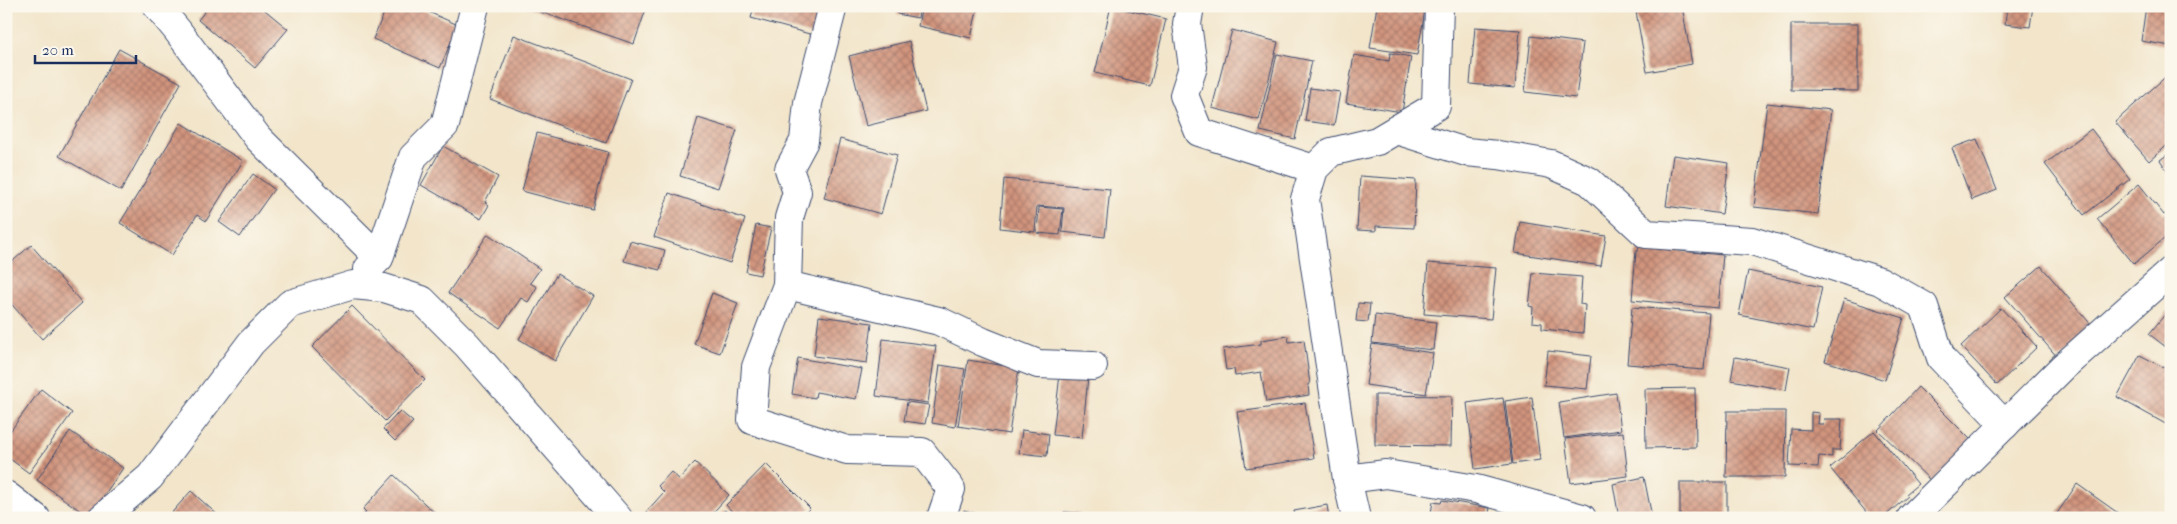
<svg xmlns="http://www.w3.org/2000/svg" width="2177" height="524" viewBox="0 0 2177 524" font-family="'IM FELL French Canon',serif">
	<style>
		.building { fill: url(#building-cross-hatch) }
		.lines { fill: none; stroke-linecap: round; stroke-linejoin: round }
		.street-casing { stroke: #3b4a6e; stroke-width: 30 }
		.street { stroke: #fff; stroke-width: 28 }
	</style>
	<defs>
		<pattern id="building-cross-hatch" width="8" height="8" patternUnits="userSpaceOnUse" patternTransform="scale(1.25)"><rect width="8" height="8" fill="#d1947d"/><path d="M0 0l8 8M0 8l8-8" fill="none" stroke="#a9796a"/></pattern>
	</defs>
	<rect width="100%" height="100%" fill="#fbf7ec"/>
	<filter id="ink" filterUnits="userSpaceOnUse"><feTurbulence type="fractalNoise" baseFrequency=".02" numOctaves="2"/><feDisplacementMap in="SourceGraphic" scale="10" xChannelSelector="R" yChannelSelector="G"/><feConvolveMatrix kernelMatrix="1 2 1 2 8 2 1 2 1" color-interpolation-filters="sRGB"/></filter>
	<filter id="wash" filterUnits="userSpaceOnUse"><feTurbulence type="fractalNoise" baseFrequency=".0096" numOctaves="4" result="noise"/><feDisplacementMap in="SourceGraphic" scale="20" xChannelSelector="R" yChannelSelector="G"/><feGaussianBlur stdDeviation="1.12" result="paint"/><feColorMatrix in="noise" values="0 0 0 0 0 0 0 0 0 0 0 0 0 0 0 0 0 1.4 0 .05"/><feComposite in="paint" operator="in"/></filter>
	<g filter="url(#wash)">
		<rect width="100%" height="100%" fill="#f2e5ca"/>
		<g id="blocks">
			<g class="building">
				<polygon points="209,6 260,6 288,29 255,68 198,20"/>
				<polygon points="387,6 415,6 458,25 440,68 373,39"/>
				<polygon points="523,6 647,6 634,44"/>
				<polygon points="754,6 825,6 817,36 751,18"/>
				<polygon points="898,6 920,6 918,18 897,14"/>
				<polygon points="922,6 978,6 971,38 918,26"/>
				<polygon points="1111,6 1166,19 1150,86 1095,73"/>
				<polygon points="1377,6 1426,6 1417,55 1370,48"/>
				<polygon points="1635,6 1682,6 1692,64 1647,72"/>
				<polygon points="2007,6 2033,6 2030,27 2005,24"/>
				<polygon points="2146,6 2171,6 2171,46 2141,41"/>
				<polygon points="1791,24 1858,24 1858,91 1791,90"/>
				<polygon points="1475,27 1520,30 1515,88 1470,84"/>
				<polygon points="1232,30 1278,42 1259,120 1212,108"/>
				<polygon points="514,35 631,79 606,143 490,99"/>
				<polygon points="1531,36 1583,43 1576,98 1525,92"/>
				<polygon points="909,41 926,111 866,126 849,56"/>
				<polygon points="119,49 181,83 121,191 59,156"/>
				<polygon points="1390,53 1411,57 1402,112 1346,103 1354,55 1389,61"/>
				<polygon points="1277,54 1312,61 1295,139 1260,131"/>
				<polygon points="2171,72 2171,142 2149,161 2115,122"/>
				<polygon points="1310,88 1340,92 1334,125 1305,121"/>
				<polygon points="1767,103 1831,110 1818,214 1754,207"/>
				<polygon points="698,118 737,130 718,188 680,176"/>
				<polygon points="181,123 243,161 206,221 197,215 172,255 120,223"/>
				<polygon points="2091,129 2130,179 2084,215 2045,164"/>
				<polygon points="537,133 608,152 593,210 522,191"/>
				<polygon points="840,139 897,155 881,214 824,198"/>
				<polygon points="1977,139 1997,190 1972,200 1952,148"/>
				<polygon points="443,146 498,177 485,202 489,205 481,219 421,185"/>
				<polygon points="2171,152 2171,176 2160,160"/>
				<polygon points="1673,155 1729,163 1722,214 1666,206"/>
				<polygon points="253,174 274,189 240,237 219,222"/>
				<polygon points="1360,176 1416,180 1414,228 1376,226 1376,231 1357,230"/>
				<polygon points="1004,179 1110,189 1105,237 1062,232 1064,208 1037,206 1035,232 1000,228"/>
				<polygon points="2139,184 2164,215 2171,209 2171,233 2134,264 2097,219"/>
				<polygon points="669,193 745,219 730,263 654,237"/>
				<polygon points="1039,207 1063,209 1060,235 1037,233"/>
				<polygon points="1520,222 1606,236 1601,266 1515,253"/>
				<polygon points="756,225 771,228 760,275 746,272"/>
				<polygon points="488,234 540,269 530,283 537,287 528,302 521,298 500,328 448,293"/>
				<polygon points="630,241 665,250 660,270 624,261"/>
				<polygon points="31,245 82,303 42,339 6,298 6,267"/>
				<polygon points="1639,247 1723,255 1718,308 1632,300 1636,251 1638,251"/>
				<polygon points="1428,263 1496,268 1491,319 1424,314"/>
				<polygon points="2041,266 2094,328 2059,359 2005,297"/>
				<polygon points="1748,271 1822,287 1813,330 1739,315"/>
				<polygon points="1533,273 1582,277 1580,304 1585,305 1583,333 1542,329 1542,323 1532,322 1533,307 1529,306"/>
				<polygon points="557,274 593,296 555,361 519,339"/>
				<polygon points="712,293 738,303 720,353 694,344"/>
				<polygon points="1844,299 1904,318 1885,380 1825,361"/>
				<polygon points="1358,303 1370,304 1368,322 1356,321"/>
				<polygon points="352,306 425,380 385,421 312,347"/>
				<polygon points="1632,307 1709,313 1704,370 1627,364"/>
				<polygon points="2171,307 2171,351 2149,334"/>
				<polygon points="2001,308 2037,347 1997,385 1961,346"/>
				<polygon points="1375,315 1436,322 1433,350 1372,343"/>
				<polygon points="819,316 872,323 867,363 814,356"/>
				<polygon points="1288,336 1289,342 1304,340 1310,384 1308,384 1309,395 1266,402 1261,372 1235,376 1234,369 1226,370 1223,349 1261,344 1261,340"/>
				<polygon points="883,339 936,346 928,403 876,396"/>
				<polygon points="1372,344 1433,353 1426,394 1366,385"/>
				<polygon points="1548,351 1591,356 1587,389 1544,385"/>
				<polygon points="2140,355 2171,371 2171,427 2117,397"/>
				<polygon points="1735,357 1790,367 1786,390 1731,380"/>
				<polygon points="798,358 862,369 856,399 816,392 815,398 792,394"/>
				<polygon points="968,360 1019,368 1009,434 958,426"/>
				<polygon points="940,365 965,369 955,427 932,423"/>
				<polygon points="1060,374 1088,377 1082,438 1053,435"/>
				<polygon points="1918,387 1972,441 1932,482 1878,430"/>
				<polygon points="1695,388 1696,447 1646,448 1645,389"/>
				<polygon points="41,389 72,413 29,473 6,456 6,437"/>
				<polygon points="1616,393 1621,430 1564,438 1559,402"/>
				<polygon points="1375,395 1452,396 1451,446 1375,445"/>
				<polygon points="1532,397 1540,460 1513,464 1505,401"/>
				<polygon points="1503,398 1512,464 1475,469 1467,403"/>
				<polygon points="907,402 929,405 925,424 904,421"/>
				<polygon points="1305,403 1314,458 1246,468 1237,412"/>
				<polygon points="400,411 413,422 395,441 383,429"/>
				<polygon points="1727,411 1786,411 1785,477 1726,477"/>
				<polygon points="1811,412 1819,413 1818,424 1823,424 1824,419 1842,419 1840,450 1832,450 1832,457 1819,456 1818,467 1789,466 1791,429 1811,430"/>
				<polygon points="1022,430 1049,434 1047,456 1019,453"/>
				<polygon points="70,431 123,468 89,517 37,480"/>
				<polygon points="1874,431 1918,484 1906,494 1908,496 1883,518 1871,518 1830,468"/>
				<polygon points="1623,432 1628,476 1571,483 1565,439"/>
				<polygon points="695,462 729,495 708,518 652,518 646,512 664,492 658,486 671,472 679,479"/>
				<polygon points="766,464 810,508 800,518 738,518 726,505"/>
				<polygon points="394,475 440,518 361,518 366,512 363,509"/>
				<polygon points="1644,477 1652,517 1619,518 1613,484"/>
				<rect x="1680" y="482" width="47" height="36"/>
				<polygon points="2077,484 2125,518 2054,518"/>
				<polygon points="191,491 221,518 167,518"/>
				<polygon points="1442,500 1490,508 1488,518 1430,518 1433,502 1441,503"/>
				<polygon points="1327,505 1329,518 1295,518 1294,511"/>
				<polygon points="725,510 733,518 716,518"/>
				<polygon points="964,510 987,517 987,518 962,518"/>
				<polygon points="1064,512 1080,513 1079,518 1063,518"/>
			</g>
		</g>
	</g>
	<g filter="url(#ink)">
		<use href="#blocks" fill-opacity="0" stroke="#3b4a6e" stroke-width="1"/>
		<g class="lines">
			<defs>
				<g id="street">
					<polyline points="157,6 177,30 258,138 379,258"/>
					<polyline points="833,6 808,103 804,141 789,169 797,192 789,218 787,285 756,367 752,420 847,450 922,452 951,489 941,518"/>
					<polyline points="1190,6 1187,24 1193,67 1184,95 1199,132 1314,169"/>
					<polyline points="1396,130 1466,152 1498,155 1551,164 1589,181 1646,234 1752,241 1880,281 1924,306 1941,358 2005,425"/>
					<polyline points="368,269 379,258 413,157 445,125 475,6"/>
					<polyline points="787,285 939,321 983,342 1038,364 1093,366"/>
					<polyline points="1347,479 1386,474 1476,489 1582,518"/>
					<polyline points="6,495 36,518"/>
					<polyline points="102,518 150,477 251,343 290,304 353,285 384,288 422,300 467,345 618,518"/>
					<polyline points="1356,518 1347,479 1305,199 1314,169 1331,152 1377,141 1436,106 1439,6"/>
					<polyline points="1911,518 2063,367 2171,271"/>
				</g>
			</defs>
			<use href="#street" class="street-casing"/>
			<use href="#street" class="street"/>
		</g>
	</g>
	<rect width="2177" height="524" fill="none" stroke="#fbf7ec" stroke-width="25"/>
	<path d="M35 55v8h101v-8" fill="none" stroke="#1b2f5e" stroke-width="2.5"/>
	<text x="42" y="55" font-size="15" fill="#1b2f5e" stroke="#fbf7ec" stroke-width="4" paint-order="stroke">20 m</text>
</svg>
